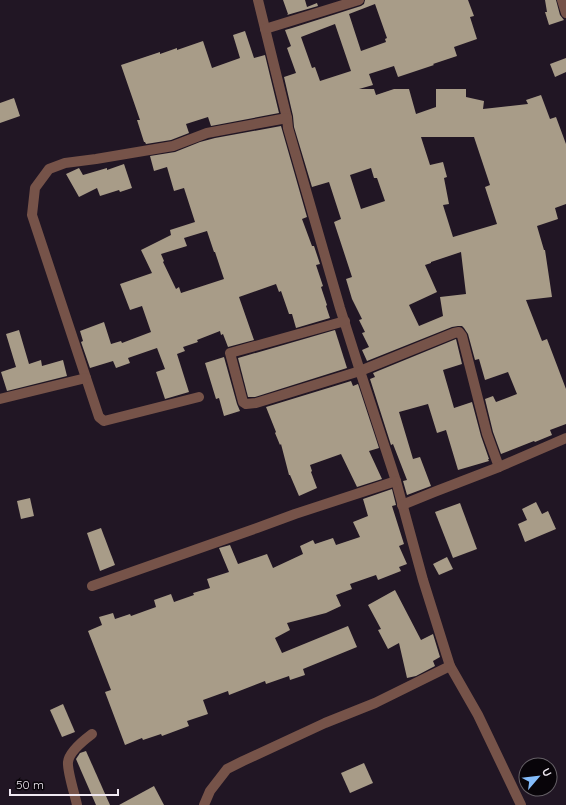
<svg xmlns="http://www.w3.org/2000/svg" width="566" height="805" viewBox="0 0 566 805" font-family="Quicksand,sans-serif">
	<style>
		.building { fill: #a89c88; fill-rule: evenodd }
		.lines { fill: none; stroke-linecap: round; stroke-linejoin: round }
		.minor { stroke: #765349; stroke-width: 10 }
	</style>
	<rect width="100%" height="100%" fill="#211624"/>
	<g class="building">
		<polygon points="283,0 305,0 307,7 317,3 318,6 287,15 288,14"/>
		<path d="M365,0H468L474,16L470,17L477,39L454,47L457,56L433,64L434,65L398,77L394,66L369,74L373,85L359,89H374L376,95L394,89H409L416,114L436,107V89H466V97L484,101L483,109L528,104L526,100L541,95L550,119L556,117L566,144V204L555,208L558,219L537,226L544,250H545L552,297L526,300L542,341L547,339L566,389V424L550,430L552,435L535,442L534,441L501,454L493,432L485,399L493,396L496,402L517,394L508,372L485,380L479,359L475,360L468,334L464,328L462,326H458L452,327L367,361L362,350L369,347L362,333L365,332L359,320L362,319L352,299L346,279L352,277L334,222L341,219L329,182L312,187L294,127L293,116L284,77L296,73L287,48L291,46L285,30L292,28L361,6L364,4ZM375,4L387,38L385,39L386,42L361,51L349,14ZM335,24L351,71L320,81L315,67L312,68L301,37ZM421,137H474L490,185L485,187L497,224L453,237L443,205L449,204L444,178L447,177L443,162L430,165ZM371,168L374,178H377L385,201L361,209L350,175ZM461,252L466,294L440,297L443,316L419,326L409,305L437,292L425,265L431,263V262Z"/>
		<polygon points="545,0 556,0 560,15 564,20 549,25 545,12 547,12"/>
		<polygon points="245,31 254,58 265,55 279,113 211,126 208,117 186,124 189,133 171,140 146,144 145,142 144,142 137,120 140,120 121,65 160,52 160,54 177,48 177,50 203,41 212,68 240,58 233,35"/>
		<polygon points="566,58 566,72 555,77 550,64"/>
		<polygon points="14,98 20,116 0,123 0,103"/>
		<path d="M281,126L307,217L302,219L312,246H314L320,264L316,265L323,286L321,287L327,305L326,306L330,318L296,328L292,314H289L281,291L279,292L276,284L239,297L254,340L228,347L223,334L221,335L220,331L197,340L198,342L183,347L185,351L177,354L189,392L165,399L156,372L165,369L157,348L128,358L130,363L116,368L113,361L90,368L81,342L83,341L80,331L104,322L111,344L121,341L122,343L151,332L142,306L130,310L120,284L152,273L141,250L171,235L170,230L195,222L184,188L174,191L167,167L154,171L150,156L175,152L200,142L215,138ZM207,231L214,252H215L224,279L181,293L179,287L176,289L163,262L164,261L161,254L187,246L184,238Z"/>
		<polygon points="124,164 132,188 120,192 119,190 100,196 97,188 79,197 66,174 79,168 83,175 107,168 107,170"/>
		<polygon points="19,330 29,364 41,360 42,366 63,360 67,376 7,391 1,372 16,367 6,334"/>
		<polygon points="335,330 347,368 255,397 248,397 238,358"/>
		<polygon points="456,339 462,364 443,370 454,408 472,402 481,436 489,459 488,459 489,461 458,470 446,430 437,433 428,404 399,412 413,459 420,457 431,486 407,495 403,481 407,480 393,444 391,445 370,379 375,377 373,373"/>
		<polygon points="224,357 237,404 240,411 224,416 219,398 216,399 205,363"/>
		<polygon points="351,381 353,386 358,384 379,448 369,451 382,479 357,487 341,454 310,465 312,471 311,472 317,488 299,496 290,475 289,475 281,444 280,445 275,433 276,432 266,407"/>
		<polygon points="392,489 396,505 392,506 404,544 399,546 407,564 399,567 401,571 378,580 376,575 350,584 352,589 336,595 341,606 326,613 287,623 290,630 275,638 282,653 348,626 357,647 303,669 305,675 290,680 289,676 266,684 265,681 229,695 228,691 203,700 208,714 187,721 189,726 162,736 161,734 143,740 142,738 125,745 105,692 111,690 88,631 102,625 99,617 113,613 115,619 130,614 131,616 156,607 154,600 171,594 174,602 194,595 193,593 210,588 207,579 229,572 219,548 230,545 238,564 267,554 273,568 303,554 300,546 313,540 315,544 333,538 336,545 360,537 353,522 368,516 363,499"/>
		<polygon points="30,498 34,516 21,519 17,501"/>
		<polygon points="536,502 542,514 548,511 556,529 525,542 518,524 527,520 522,509"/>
		<polygon points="460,503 477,549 453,558 435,512"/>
		<polygon points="101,528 115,565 100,571 87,533"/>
		<polygon points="447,557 453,569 439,575 433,564"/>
		<polygon points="395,590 421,640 433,634 440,657 433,661 435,666 416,676 407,678 399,643 388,649 378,630 381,629 368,605"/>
		<polygon points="63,704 75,732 62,737 50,710"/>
		<polygon points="86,751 110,805 96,805 76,759 80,753"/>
		<polygon points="364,763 373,783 350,793 341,773"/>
		<polygon points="154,786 164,805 119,805"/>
	</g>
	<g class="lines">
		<g class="minor">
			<polyline points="258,0 287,118 288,128 340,308 360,371 396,481 423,580 450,666 478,715 521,805"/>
			<polyline points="562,0 566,13"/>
			<polyline points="265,29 359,0"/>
			<polyline points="345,321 230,353 243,402 246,404 256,403 360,371 454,333 459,332 462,336 487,434 499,467"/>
			<polyline points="199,397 104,421 99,417 32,215 35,188 49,169 65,163 96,159 173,146 207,133 287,118"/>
			<polyline points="0,399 86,378"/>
			<polyline points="402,505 434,492 499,467 566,438"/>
			<polyline points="92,586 257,528 295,514 396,481"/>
			<path d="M77,805C75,795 67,771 68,762C69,752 84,740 92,734"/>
			<polyline points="204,805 210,791 227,769 243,761 325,723 375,703 450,666"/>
		</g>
	</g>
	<g transform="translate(538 777) rotate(62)"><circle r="19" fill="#080409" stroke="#656066"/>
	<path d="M0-3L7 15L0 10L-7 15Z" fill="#84bcfb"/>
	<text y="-6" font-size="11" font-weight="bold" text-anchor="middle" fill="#f0e9f2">U</text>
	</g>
	<path d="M10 789v6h108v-6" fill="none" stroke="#f0e9f2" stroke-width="2"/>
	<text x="16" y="789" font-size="12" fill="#f0e9f2" stroke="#080409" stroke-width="3" paint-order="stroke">50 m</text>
</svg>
